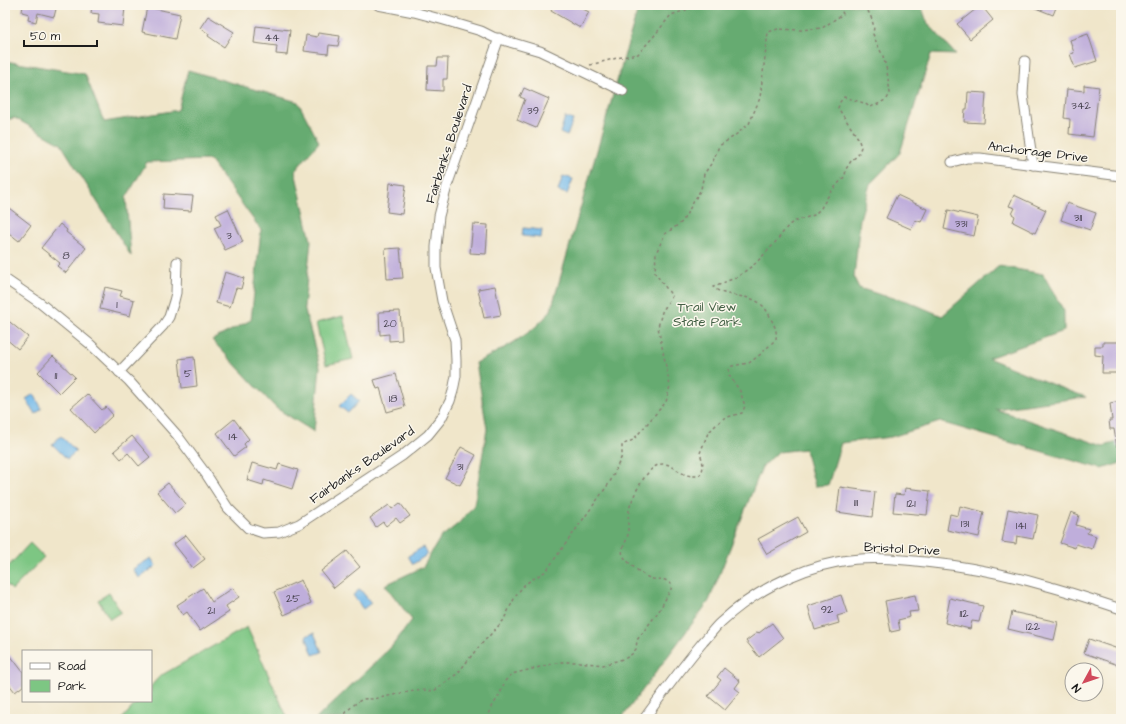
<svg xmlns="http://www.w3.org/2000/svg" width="1126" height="724" viewBox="0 0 1126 724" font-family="'Architects Daughter',sans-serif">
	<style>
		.green { fill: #7dc683; stroke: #4c7150 }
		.forest { fill: #66ab71; stroke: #416446 }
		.water { fill: #73b9ea; stroke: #486a83 }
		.building { fill: #bfaedb }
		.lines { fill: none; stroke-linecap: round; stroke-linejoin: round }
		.minor-casing { stroke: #868173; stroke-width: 11 }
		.path { stroke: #868173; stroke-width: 1.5; stroke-dasharray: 3 3; stroke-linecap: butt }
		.minor { stroke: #fff; stroke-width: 9 }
		.labels { text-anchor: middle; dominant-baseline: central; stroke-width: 3; stroke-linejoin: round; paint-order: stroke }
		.number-label { font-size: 11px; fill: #45404c }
		.street-label { font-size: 13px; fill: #1c1c1c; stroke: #fbf7ec }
		.park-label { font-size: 13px; fill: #436045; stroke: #fbf7ec }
	</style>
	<rect width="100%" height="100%" fill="#fbf7ec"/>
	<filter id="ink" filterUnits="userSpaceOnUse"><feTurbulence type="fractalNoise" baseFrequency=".025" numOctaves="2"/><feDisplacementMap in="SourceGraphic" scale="8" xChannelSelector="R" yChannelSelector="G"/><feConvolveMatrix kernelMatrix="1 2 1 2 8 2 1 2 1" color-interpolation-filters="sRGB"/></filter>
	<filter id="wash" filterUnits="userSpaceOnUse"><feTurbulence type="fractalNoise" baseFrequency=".012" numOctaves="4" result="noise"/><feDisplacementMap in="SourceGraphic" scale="16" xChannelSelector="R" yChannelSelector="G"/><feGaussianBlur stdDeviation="0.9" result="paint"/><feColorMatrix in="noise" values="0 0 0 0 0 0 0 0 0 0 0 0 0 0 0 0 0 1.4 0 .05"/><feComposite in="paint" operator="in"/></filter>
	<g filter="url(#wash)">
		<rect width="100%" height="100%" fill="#f0e6ca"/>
		<g class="green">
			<polygon points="343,316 353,359 326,365 316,323"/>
			<polygon points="30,543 44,557 12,590 5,583 5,570"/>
			<polygon points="109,593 121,612 110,619 98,600"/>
			<polygon points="247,627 288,719 122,719 138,701 151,701 151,686 160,676"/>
		</g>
		<g class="forest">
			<path d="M639,5H921L927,22L956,55L931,54L900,153L870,184L860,219L854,278L859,288L881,295L907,301L942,316L999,266L1043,274L1064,311V331L988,358L1056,386L1086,397L995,409L1104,446L1121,441V463L1102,469L940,422L891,437L841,443L828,485L815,486L805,449L778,452L762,467L709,601L621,719H316L392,646L412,620L385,585L423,567L440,538L459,523L474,505L487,429L476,363C502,349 534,334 551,310Z"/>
			<polygon points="5,61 85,74 104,122 178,110 188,70 298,102 319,142 295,171 311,241 304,307 320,367 314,432 276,408 212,340 251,320 261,230 210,160 147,162 126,198 131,256 61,144 15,118 5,120"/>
		</g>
		<g class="water">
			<polygon points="565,117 573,120 567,136 560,133"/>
			<polygon points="563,176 573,179 567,194 558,191"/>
			<polygon points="523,228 542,230 541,238 522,236"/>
			<polygon points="34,394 42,409 35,414 26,399"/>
			<polygon points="351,394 359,401 348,413 339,406"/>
			<polygon points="61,436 76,451 67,459 52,444"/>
			<polygon points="423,547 428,554 413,564 408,556"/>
			<polygon points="151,558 156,566 139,578 133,569"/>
			<polygon points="360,589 371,603 363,609 353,595"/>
			<polygon points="314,633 322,652 313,655 306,636"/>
		</g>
		<g id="blocks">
			<g class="building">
				<polygon points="23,5 57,5 54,17 38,13 36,22 28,20 29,14 22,12"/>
				<polygon points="92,5 111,5 125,7 123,26 98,23 99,14 91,13"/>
				<polygon points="554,5 575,5 589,12 580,28 551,11"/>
				<polygon points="981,5 993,20 970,39 957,24"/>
				<polygon points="1028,5 1057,5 1053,15"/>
				<polygon points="147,7 180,14 175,39 142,32"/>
				<polygon points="208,16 234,32 224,47 208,36 209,34 200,28"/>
				<polygon points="256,26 290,30 287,55 276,54 277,46 254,43"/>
				<polygon points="318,33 340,36 338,46 329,45 328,54 304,51 306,35 317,37"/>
				<polygon points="1088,34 1097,61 1075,68 1070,54 1074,53 1070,40"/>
				<polygon points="438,58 448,58 447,79 443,79 443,91 427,90 428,66 437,66"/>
				<polygon points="1084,85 1099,87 1093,137 1069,134 1070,119 1064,118 1067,89 1084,91"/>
				<polygon points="524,88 549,99 536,128 517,120 525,99 520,97"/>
				<polygon points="968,92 986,93 984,123 964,122 965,109 967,109"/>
				<polygon points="390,183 406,185 402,214 387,212"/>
				<polygon points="164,194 193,196 191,211 163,209"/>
				<polygon points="897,195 927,209 921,222 915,220 911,229 886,218"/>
				<polygon points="1014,195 1046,210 1035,233 1013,222 1015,216 1012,214 1015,208 1009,206"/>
				<polygon points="1067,203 1096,213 1090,230 1061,220"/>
				<polygon points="5,205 31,225 19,241 5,230"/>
				<polygon points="228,209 243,242 225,250 214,228 221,225 216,215"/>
				<polygon points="948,210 978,217 974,236 944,229"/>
				<polygon points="60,224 67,230 66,232 86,248 66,273 57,266 60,263 41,248"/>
				<polygon points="473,224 488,225 486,254 470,253"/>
				<polygon points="400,248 403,278 387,279 385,249"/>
				<polygon points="225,272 244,278 241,289 236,288 230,307 216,303"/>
				<polygon points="495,286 501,315 484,318 478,289"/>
				<polygon points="105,287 122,291 120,296 134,300 130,316 100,309"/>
				<polygon points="400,311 402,340 389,341 389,334 380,335 379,312"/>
				<polygon points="5,318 28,337 18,349 5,338"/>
				<polygon points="1103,342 1121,342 1121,373 1102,373 1103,356 1095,355 1095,346 1103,346"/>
				<polygon points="53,356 75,377 59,393 38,372"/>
				<polygon points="194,357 197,386 182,388 179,359"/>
				<polygon points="396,374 405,407 387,412 380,388 377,389 374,380"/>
				<polygon points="87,394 102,410 106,407 113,415 94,433 71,408"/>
				<polygon points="1121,401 1121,446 1117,447 1114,429 1110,429 1109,420 1112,420 1110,403"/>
				<polygon points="234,419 249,439 244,444 246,447 234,456 217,433"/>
				<polygon points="132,436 150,457 139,466 128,453 121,459 114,451"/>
				<polygon points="461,447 476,455 460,485 445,478"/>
				<polygon points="252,463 277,470 279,464 298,470 292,489 264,480 263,485 247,480"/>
				<polygon points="168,483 186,504 175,513 157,492"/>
				<polygon points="840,487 875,492 872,517 837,512"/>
				<polygon points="905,488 930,491 927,515 893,512 895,494 904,495"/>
				<polygon points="400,503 410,516 400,523 396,518 386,526 383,522 376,527 370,518 389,505 392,509"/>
				<polygon points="960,506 984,512 979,537 947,530 950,514 958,516"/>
				<polygon points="1008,509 1038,515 1033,539 1017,536 1016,544 1002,542"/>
				<polygon points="1071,512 1079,515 1076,525 1089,529 1087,533 1096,536 1092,549 1076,544 1075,548 1060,543"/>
				<polygon points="798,517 806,532 767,554 758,539"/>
				<polygon points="186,535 205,559 193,568 174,544"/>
				<polygon points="347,551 360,567 334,588 321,571"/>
				<polygon points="301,580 311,603 284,615 274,592"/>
				<polygon points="203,588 212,602 233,588 239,597 226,606 229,612 200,631 187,612 183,615 177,605"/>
				<polygon points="841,595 847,613 837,616 839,623 815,630 808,606"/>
				<polygon points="915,595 918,611 909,612 910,617 898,620 900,630 891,632 885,601"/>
				<polygon points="950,598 983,606 979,622 972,621 970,629 945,623"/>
				<polygon points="1012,612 1058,622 1054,640 1008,629"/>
				<polygon points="772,623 783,638 759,657 746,641 758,632 759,633"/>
				<polygon points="1089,639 1121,650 1121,666 1084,653"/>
				<polygon points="10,655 23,672 23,686 15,692 5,679 5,658"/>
				<polygon points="724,668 740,681 735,688 740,692 725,710 708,696 721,680 717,677"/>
			</g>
		</g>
	</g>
	<g filter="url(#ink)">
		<use href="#blocks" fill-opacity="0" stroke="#868173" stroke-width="1"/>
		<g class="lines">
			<defs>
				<g id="minor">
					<polyline points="378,5 414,12 444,20 481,31 493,37 540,51 623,91"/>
					<polyline points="1025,61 1023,95 1033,165"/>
					<polyline points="952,162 967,158 980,158 1121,176"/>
					<polyline points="5,279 40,303 90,344 129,381 177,435 206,474 228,508 248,528 263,533 279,532 299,524 402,456 428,435 441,419 450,401 453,391 456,376 456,360 455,340 442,301 436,268 436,247 439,216 447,186 499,38"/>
					<polyline points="119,372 163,326 169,317 174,301 176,293 177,262"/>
					<path d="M644,719C663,693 682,667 703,642C709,636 714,628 721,622C752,593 795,570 837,562C866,556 896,559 925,562C964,566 1002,573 1040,584C1067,591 1094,600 1121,609"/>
				</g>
			</defs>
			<use href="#minor" class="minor-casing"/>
			<g class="path">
				<polyline points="590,65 617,58 638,54 654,36 671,15 701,5"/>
				<path d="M342,719C346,711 354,704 361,700C365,698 369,699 373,699C394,696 413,688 434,691L458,673L476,650L503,621L516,595L525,584L546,571L610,482L622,456V445L633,440L666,402L670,386L658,327L662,312L672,296L655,273L656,253L665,234L682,222L701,189L704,174L713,161L719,146L733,137L749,124L760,98L768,32L778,29L801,30L822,28L843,14L839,5"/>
				<path d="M487,719L492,707L500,694L505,681L512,674L560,662H579L603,665L626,658L632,654L636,649L637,640L659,611L671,589L672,585C663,577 663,580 653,579C645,578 628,563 624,557C619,550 627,542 628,534C628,526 628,518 629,510C632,497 647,465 662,464C671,463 677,471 684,474C688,476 694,476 699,476C705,469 703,462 700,453L708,433L717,424L724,418L742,413L745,406L740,391L729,375V370L732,366L749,363L761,354L776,339C777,330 775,327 771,319C758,287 732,303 713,287L719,285L727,281L736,278L756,263L774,244L788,226L793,222L814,215L821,208L830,193L845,176L846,169L851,161L858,155L861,147L858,138L838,108L840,102L844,97L864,103L870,107L878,104L887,99L890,93L887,71L883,56L877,44L873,34L874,27L871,17L866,7V5"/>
			</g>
			<use href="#minor" class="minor"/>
		</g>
	</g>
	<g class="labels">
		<g class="number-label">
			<text x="272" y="37">44</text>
			<text x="1081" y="105">342</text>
			<text x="533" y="110">39</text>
			<text x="1078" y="217">311</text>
			<text x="961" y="223">331</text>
			<text x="229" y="235">3</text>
			<text x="66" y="255">8</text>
			<text x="117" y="304">1</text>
			<text x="390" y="323">20</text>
			<text x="188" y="373">5</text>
			<text x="56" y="375">11</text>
			<text x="393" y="398">18</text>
			<text x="233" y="436">14</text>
			<text x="460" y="466">31</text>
			<text x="856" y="502">111</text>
			<text x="911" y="503">121</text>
			<text x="965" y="523">131</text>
			<text x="1021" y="525">141</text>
			<text x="293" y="598">25</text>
			<text x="827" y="609">92</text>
			<text x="211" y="610">21</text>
			<text x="964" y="613">112</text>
			<text x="1033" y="626">122</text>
		</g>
		<g class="street-label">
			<text transform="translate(449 144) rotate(-72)">Fairbanks Boulevard</text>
			<text transform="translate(1038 152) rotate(7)">Anchorage Drive</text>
			<text transform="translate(362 465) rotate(-35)">Fairbanks Boulevard</text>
			<text transform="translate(902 549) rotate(3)">Bristol Drive</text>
		</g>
		<g class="park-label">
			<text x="707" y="307">Trail View<tspan x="707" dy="15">State Park</tspan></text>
		</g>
	</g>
	<rect width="1126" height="724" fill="none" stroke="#fbf7ec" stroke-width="20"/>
	<rect x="22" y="650" width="130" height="52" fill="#fbf7ec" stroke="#a29f99"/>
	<rect x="30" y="663" width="20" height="6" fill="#ffffff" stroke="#a29f99"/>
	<text x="58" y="670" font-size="12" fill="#1c1c1c">Road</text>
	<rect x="30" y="680" width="20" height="12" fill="#7dc683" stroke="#a29f99"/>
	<text x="58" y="690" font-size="12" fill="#1c1c1c">Park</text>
	<g transform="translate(1084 682) rotate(230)"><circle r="19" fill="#fbf7ec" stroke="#a29f99"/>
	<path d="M0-3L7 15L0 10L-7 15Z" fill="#d1495b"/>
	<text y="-6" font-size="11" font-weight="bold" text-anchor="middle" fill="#1c1c1c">N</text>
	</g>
	<path d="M24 40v6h73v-6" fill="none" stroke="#1c1c1c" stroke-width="2"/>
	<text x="30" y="40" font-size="12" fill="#1c1c1c" stroke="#fbf7ec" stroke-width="3" paint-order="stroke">50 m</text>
</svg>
